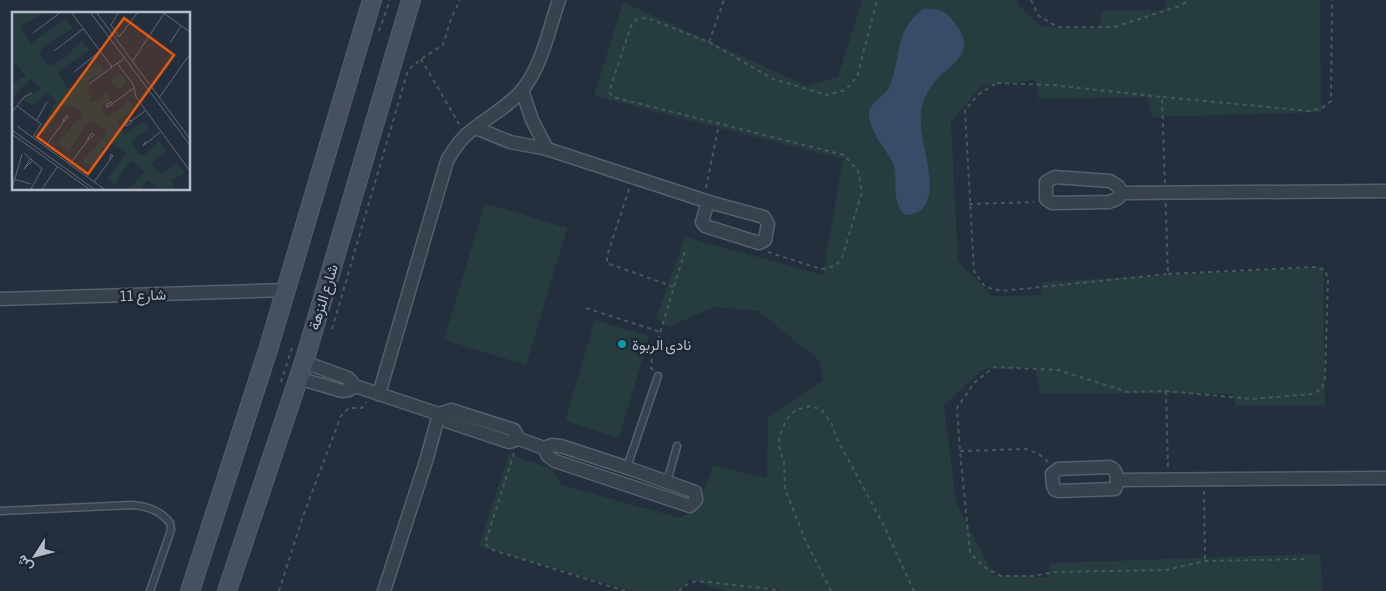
<svg xmlns="http://www.w3.org/2000/svg" width="1386" height="591" viewBox="0 0 1386 591" font-family="'Asap Condensed',Vazirmatn,sans-serif">
	<style>
		.green { fill: #263c3f }
		.water { fill: #394c67 }
		.lines { fill: none; stroke-linecap: round; stroke-linejoin: round }
		.service-casing { stroke: #565f6c; stroke-width: 9 }
		.minor-casing { stroke: #565f6c; stroke-width: 15 }
		.secondary-casing { stroke: #565f6c; stroke-width: 20 }
		.path { stroke: #44595c; stroke-width: 2; stroke-dasharray: 4 4; stroke-linecap: butt }
		.service { stroke: #38414e; stroke-width: 6 }
		.minor { stroke: #38414e; stroke-width: 12 }
		.secondary { stroke: #465061; stroke-width: 18 }
		.culture-dot { fill: #0f9aa8; stroke: #1d2633; stroke-width: 2 }
		.labels { text-anchor: middle; dominant-baseline: central; stroke-width: 5; stroke-linejoin: round; paint-order: stroke }
		.street-label { font-size: 15px; fill: #b4bcc9; stroke: #1d2633 }
		.poi-label { font-size: 15px; fill: #b4bcc9; stroke: #1d2633; text-anchor: start }
		.inset-road { fill: none; stroke: #5e6776; stroke-width: 1 }
		.view { fill: #e8590c; fill-opacity: 0.15; stroke: #e8590c; stroke-width: 2.5 }
		.inset-edge { fill: none; stroke: #b4bcc9; stroke-width: 2.5 }
	</style>
	<rect width="100%" height="100%" fill="#242f3e"/>
	<g class="green">
		<polygon points="862,0 1018,0 1018,5 1042,27 1099,28 1102,11 1164,10 1167,0 1320,0 1321,112 1152,117 1147,97 1039,99 1035,80 983,85 951,121 958,261 992,296 1041,295 1042,282 1323,267 1325,405 1236,406 1232,394 1040,393 1036,368 983,369 944,406 956,503 994,575 1047,578 1051,563 1320,554 1323,591 781,591 769,588 767,591 724,591 689,579 681,591 632,591 479,546 509,454 552,469 561,485 680,518 699,505 713,465 767,478 768,417 823,380 819,360 758,311 713,307 669,327 656,318 685,237 823,275 843,159 594,96 623,2 807,86 838,77"/>
		<polygon points="485,203 567,228 526,365 444,340"/>
		<polygon points="595,320 649,336 619,438 565,421"/>
	</g>
	<path class="water" d="M923,9C936,8 945,10 953,21C958,27 965,37 964,45C963,59 948,68 939,77C930,86 923,99 921,111C918,138 935,173 928,199C925,210 915,215 905,215C890,200 899,182 893,164C886,147 869,133 869,113C869,102 885,97 889,87C903,56 892,33 923,9Z"/>
	<g class="lines">
		<defs>
			<g id="service">
				<polyline points="627,467 658,376"/>
				<polyline points="667,482 677,446"/>
				<path d="M0,511L132,505C147,506 161,511 170,523L171,530L150,591"/>
			</g>
			<g id="minor">
				<polyline points="522,90 532,120 547,149"/>
				<polyline points="476,128 510,142 547,149 709,202"/>
				<polygon points="1055,177 1110,181 1118,186 1123,193 1117,199 1109,202 1052,203 1046,199 1046,182"/>
				<polyline points="1123,193 1386,191"/>
				<polygon points="709,202 764,217 768,224 765,240 759,243 705,226 702,222 707,205"/>
				<polyline points="0,299 286,290"/>
				<polyline points="304,362 348,378 355,386 439,414 449,422 509,442 519,439 544,448 548,456 555,461 690,506 696,500 695,492 631,469 561,446 552,445 544,448"/>
				<polyline points="298,378 342,391 349,390 355,386"/>
				<path d="M379,394L447,161C452,152 458,143 465,136C483,119 507,109 523,89C542,65 549,29 559,0"/>
				<path d="M1110,467C1118,470 1118,482 1115,489L1059,491L1055,490L1053,486L1052,474L1058,469Z"/>
				<polyline points="1117,480 1386,478"/>
				<polyline points="384,591 427,458 439,414 451,410 514,430 519,439"/>
			</g>
			<g id="secondary">
				<polyline points="190,591 268,350 372,0"/>
				<polyline points="227,591 304,362 411,0"/>
			</g>
		</defs>
		<use href="#service" class="service-casing"/>
		<use href="#minor" class="minor-casing"/>
		<use href="#secondary" class="secondary-casing"/>
		<g class="path">
			<polyline points="1031,0 1039,16 1058,27 1114,27 1180,6 1189,0"/>
			<polyline points="379,31 390,0"/>
			<polyline points="709,42 724,0"/>
			<polyline points="421,59 459,124"/>
			<polygon points="997,83 1052,85 1162,97 1168,274 1002,291 985,287 974,271 965,110 979,94"/>
			<polyline points="1163,97 1310,111 1322,108 1331,101 1332,0"/>
			<polyline points="706,188 719,124"/>
			<polyline points="629,189 607,256 607,263 674,287"/>
			<polyline points="969,204 1034,202"/>
			<path d="M768,252L821,269C831,268 836,266 842,258L862,192L858,171L844,155L613,97L609,92L631,26L637,19L647,18L709,42L773,79L827,95L846,90L857,77L877,0"/>
			<polyline points="1168,274 1314,267 1325,270 1328,279 1325,377 1322,389 1312,394 1252,399 1166,391 1128,392 1058,370 994,367 974,383 957,408 960,451 970,553 984,567 1001,576 1034,576 1053,572 1166,570 1205,561 1307,559"/>
			<polyline points="586,308 660,332"/>
			<polyline points="332,329 408,70 421,59 443,45 451,19 460,0"/>
			<polyline points="653,370 651,368 652,359 685,251"/>
			<polyline points="281,382 292,348"/>
			<polyline points="1166,391 1168,469"/>
			<polyline points="960,451 1026,449 1039,454 1048,462"/>
			<polyline points="514,453 485,544 493,550 625,591"/>
			<polyline points="1204,491 1205,561"/>
			<polyline points="279,591 303,516 341,416 349,408 362,408 366,402"/>
			<polyline points="679,591 689,583 698,581 771,589 778,591"/>
			<polyline points="831,591 806,542 788,496 785,489 784,462 780,451 779,440 782,429 788,418 796,410 810,406 822,410 832,424 835,435 883,524 914,591"/>
		</g>
		<use href="#service" class="service"/>
		<use href="#minor" class="minor"/>
		<use href="#secondary" class="secondary"/>
	</g>
	<circle class="culture-dot" cx="622" cy="344" r="5"/>
	<g class="labels">
		<g class="street-label">
			<text transform="translate(143 295) rotate(-2)">شارع 11</text>
			<text transform="translate(323 297) rotate(-73)">شارع النزهة</text>
		</g>
		<g class="poi-label">
			<text x="632" y="344">نادى الربوة</text>
		</g>
	</g>
	<g transform="translate(12 12)">
		<rect width="178" height="178" fill="#242f3e"/>
		<path d="M0,0H35L8,14L19,32L54,6L61,16L31,35L27,42L34,52L43,53L70,29L77,38L47,59V63L55,76H60L69,63L86,50L92,59L76,69L78,75L74,79L79,83V90L88,89L94,80L99,87L88,97L96,105L117,88L123,97L104,110L113,123L132,109L138,117L120,128V131L126,142L132,143L147,129L154,139L139,151L149,163L164,151L173,162L159,168L162,177H147L135,168L129,177H117L133,160L120,149L117,150L102,173L95,167L114,142L98,130L92,135L82,157L71,149L94,122L93,117L80,109L75,110L57,140L45,132L69,104V99L60,94L51,93L33,122L28,119L44,89L36,81L20,93L11,87L29,76L19,67L0,87V72L14,64L0,48ZM100 69a7 7 0 1 1 14 0a7 7 0 1 1-14 0Z" fill="#263c3f"/>
		<path class="inset-road" d="M59,0L100,55M78,0L178,133M84,0L178,127M107,0L99,13L107,25L126,0M150,0L178,20M21,21L49,0M158,31L169,14M42,39L71,17M120,50L153,0M105,51L121,72L124,85L178,159M98,56L112,47M62,60L88,39M77,72L100,55M147,86L178,42M99,90L101,92L95,95L94,93ZM101,91L122,76M5,94L29,112L21,125M0,100L12,85L20,81M55,103L56,105L52,109L51,108ZM25,108L35,90M118,108L120,110L114,114L113,112ZM119,109L133,99M5,114L92,177M0,118L82,177M80,121L82,123L76,128V125ZM0,122L77,177M134,129L131,134L148,120M33,135L52,109M12,141L30,157L19,177M19,146L12,157L21,148M58,152L76,128M2,167L19,172M82,170L98,148L101,144L99,142L98,148M0,177L10,142M30,177L46,154"/>
		<path class="view" d="M112,6L162,43L76,162L25,125Z"/>
		<rect width="178" height="178" class="inset-edge"/>
	</g>
	<g transform="translate(35 556) rotate(234)" stroke="#1d2633" stroke-width="4" paint-order="stroke">
	<path d="M0-4L9 19L0 12L-9 19Z" fill="#b4bcc9"/>
	<text y="-8" font-size="14" font-weight="bold" text-anchor="middle" fill="#b4bcc9">ش</text>
	</g>
</svg>
